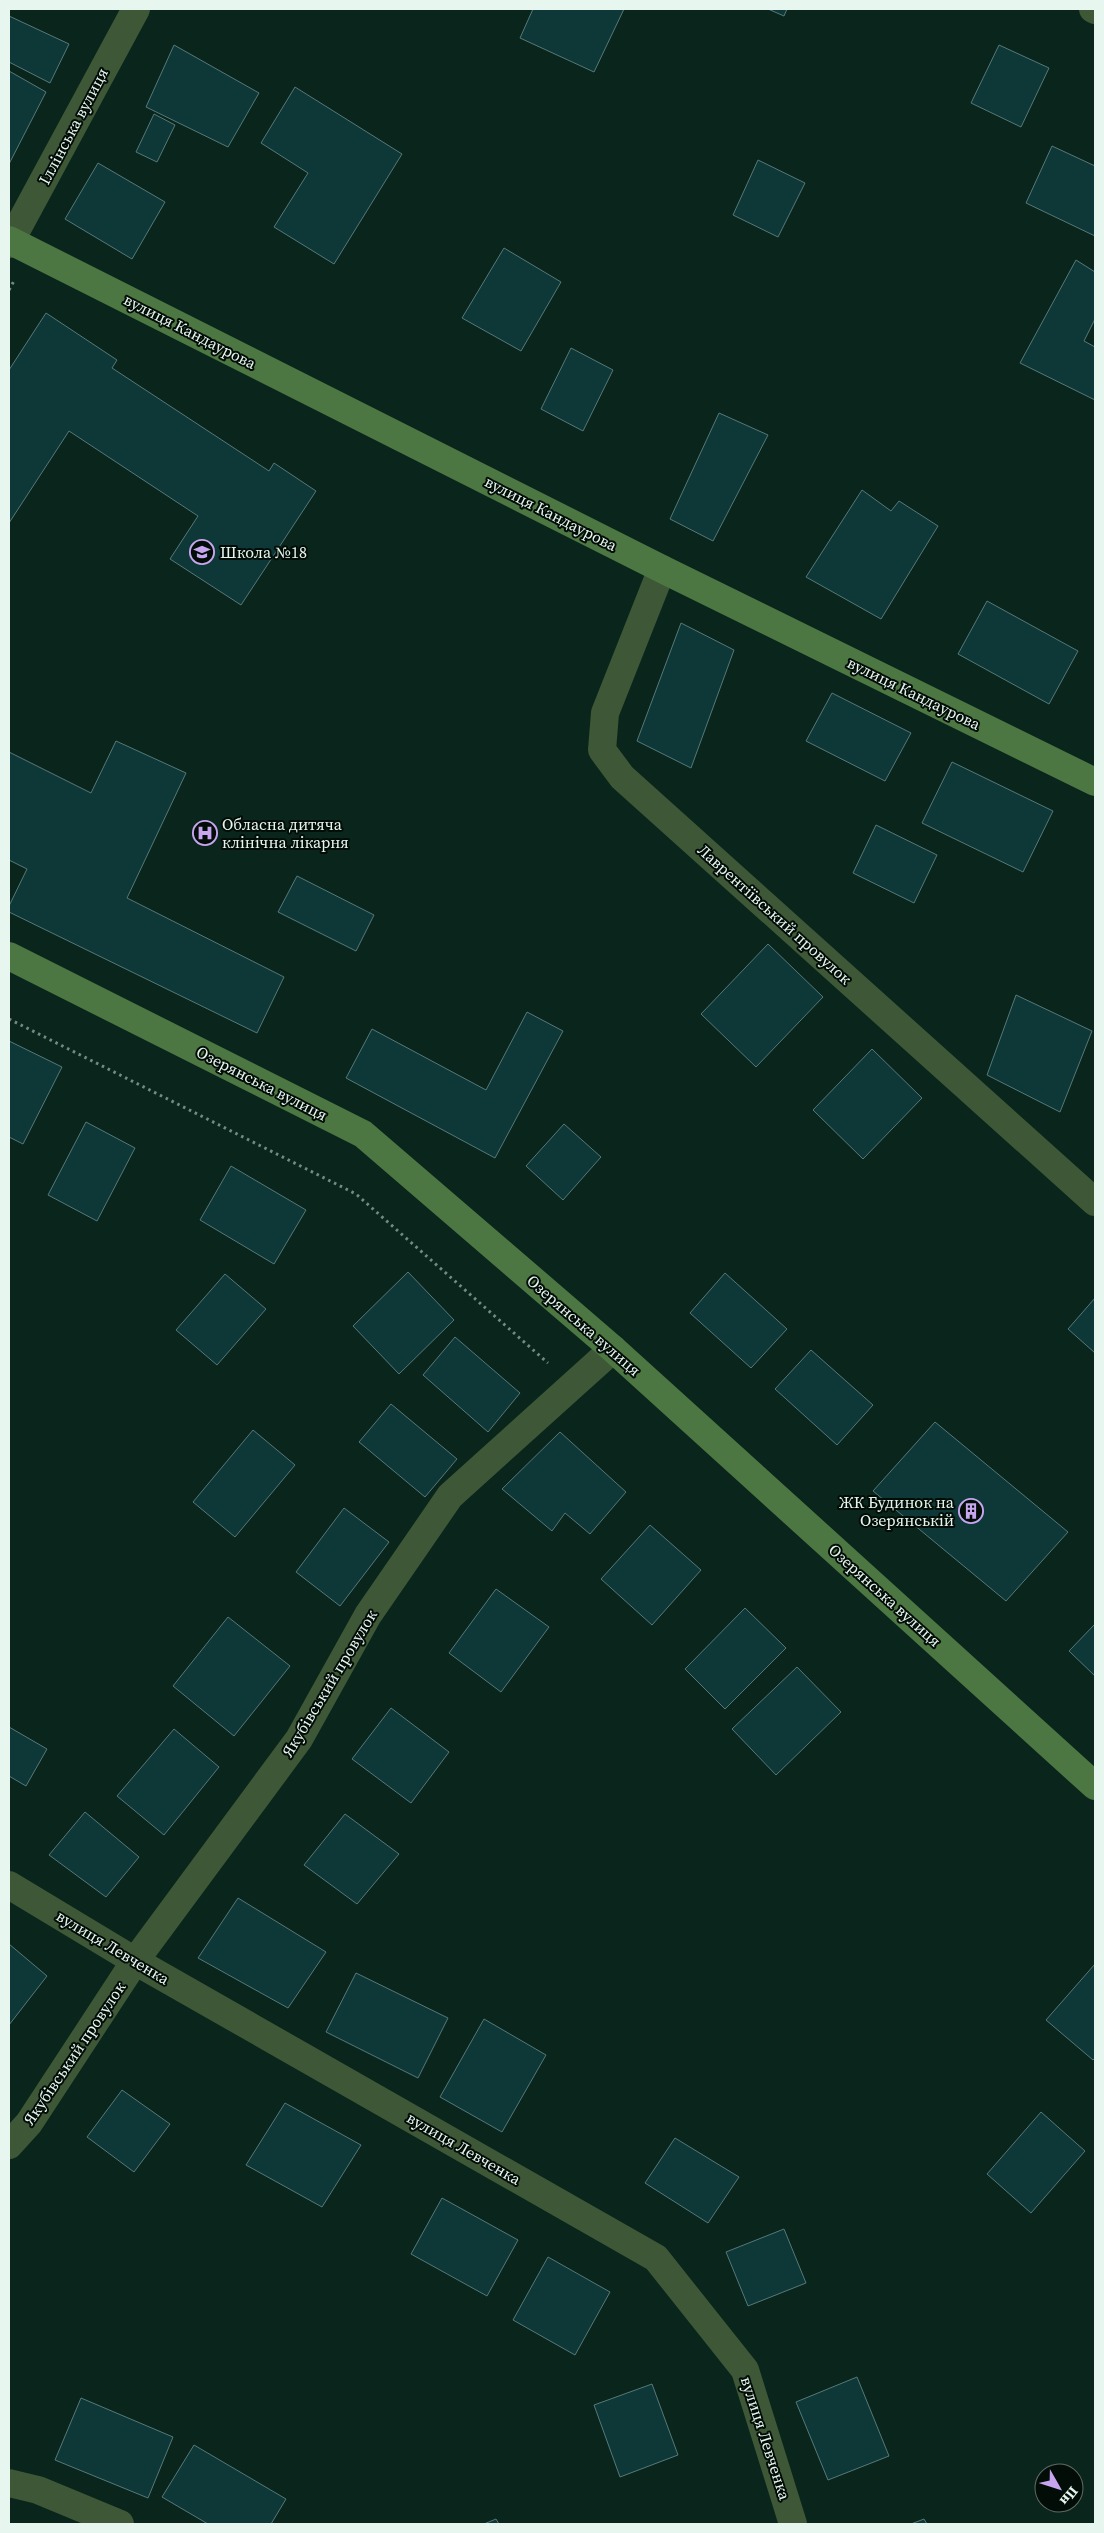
<svg xmlns="http://www.w3.org/2000/svg" width="1104" height="2533" viewBox="0 0 1104 2533" font-family="'Source Serif 4',serif">
	<style>
		.building { fill: #0e3838; stroke: #567978 }
		.lines { fill: none; stroke-linecap: round; stroke-linejoin: round }
		.path { stroke: #748b82; stroke-width: 3; stroke-dasharray: 2.5 4; stroke-linecap: butt }
		.street { stroke: #3e5837; stroke-width: 28 }
		.secondary { stroke: #4d7742; stroke-width: 28 }
		.labels { text-anchor: middle; dominant-baseline: central; stroke-width: 4; stroke-linejoin: round; paint-order: stroke }
		.street-label { font-size: 16px; fill: #e7f7f0; stroke: #030d08 }
		.poi-label { font-size: 16px; fill: #e7f7f0; stroke: #030d08; text-anchor: start }
	</style>
	<rect width="100%" height="100%" fill="#0a261c"/>
	<g class="building">
		<polygon points="533,9 624,9 594,72 520,38"/>
		<polygon points="768,9 787,9 784,16"/>
		<polygon points="9,16 69,44 50,83 9,62"/>
		<polygon points="174,45 259,93 228,147 146,107"/>
		<polygon points="999,45 1049,68 1021,127 971,103"/>
		<polygon points="9,71 46,92 9,164"/>
		<polygon points="295,87 402,154 334,264 274,227 308,173 261,143"/>
		<polygon points="154,114 175,125 157,162 136,152"/>
		<polygon points="1052,146 1095,166 1095,236 1026,203"/>
		<polygon points="758,160 805,183 778,237 733,215"/>
		<polygon points="98,163 165,202 132,259 65,219"/>
		<polygon points="504,248 561,282 521,351 462,318"/>
		<polygon points="1076,260 1095,272 1095,319 1084,341 1095,347 1095,400 1020,363"/>
		<polygon points="46,313 117,360 112,368 269,471 274,463 316,491 241,605 170,559 198,516 69,431 9,523 9,370"/>
		<polygon points="571,348 613,370 583,431 541,409"/>
		<polygon points="719,413 768,435 713,541 670,519"/>
		<polygon points="862,490 891,511 899,501 938,526 881,619 806,577"/>
		<polygon points="987,601 1078,651 1049,704 958,654"/>
		<polygon points="681,623 734,650 691,768 637,741"/>
		<polygon points="832,693 911,733 885,781 806,741"/>
		<polygon points="116,741 186,773 127,898 284,977 257,1033 9,912 9,906 27,869 9,860 9,752 91,793"/>
		<polygon points="952,762 1053,811 1023,872 922,823"/>
		<polygon points="876,825 937,855 914,903 853,873"/>
		<polygon points="297,876 374,915 356,951 278,912"/>
		<polygon points="768,944 823,997 756,1067 701,1014"/>
		<polygon points="1016,995 1092,1031 1060,1112 987,1075"/>
		<polygon points="527,1012 563,1031 495,1158 346,1078 372,1029 486,1090"/>
		<polygon points="9,1041 62,1067 23,1144 9,1137"/>
		<polygon points="872,1049 922,1098 863,1159 813,1110"/>
		<polygon points="86,1122 135,1148 97,1221 48,1195"/>
		<polygon points="564,1124 601,1157 563,1200 526,1166"/>
		<polygon points="231,1166 306,1210 274,1264 200,1220"/>
		<polygon points="408,1272 454,1320 399,1374 353,1326"/>
		<polygon points="725,1273 787,1329 751,1368 690,1313"/>
		<polygon points="225,1274 266,1309 217,1365 176,1330"/>
		<polygon points="1095,1298 1095,1353 1068,1329"/>
		<polygon points="455,1337 520,1393 488,1432 423,1375"/>
		<polygon points="811,1350 873,1405 837,1445 775,1389"/>
		<polygon points="391,1404 457,1459 425,1497 359,1442"/>
		<polygon points="935,1422 1068,1532 1006,1601 873,1491"/>
		<polygon points="253,1430 295,1465 235,1537 193,1502"/>
		<polygon points="560,1432 626,1492 590,1534 565,1513 552,1531 502,1489"/>
		<polygon points="344,1508 389,1542 340,1606 296,1572"/>
		<polygon points="650,1525 701,1570 652,1625 601,1579"/>
		<polygon points="496,1589 549,1627 501,1692 449,1653"/>
		<polygon points="745,1608 786,1648 725,1709 685,1669"/>
		<polygon points="228,1617 290,1666 234,1736 173,1686"/>
		<polygon points="1095,1624 1095,1676 1069,1651"/>
		<polygon points="797,1667 841,1712 776,1775 732,1729"/>
		<polygon points="391,1708 449,1752 411,1803 352,1759"/>
		<polygon points="9,1727 47,1749 26,1786 9,1776"/>
		<polygon points="174,1729 219,1767 164,1835 117,1796"/>
		<polygon points="85,1812 139,1857 106,1897 49,1855"/>
		<polygon points="345,1814 399,1854 357,1904 304,1865"/>
		<polygon points="238,1898 326,1952 288,2008 198,1958"/>
		<polygon points="9,1944 47,1976 9,2025"/>
		<polygon points="1095,1964 1095,2058 1093,2060 1046,2020"/>
		<polygon points="356,1973 448,2018 418,2078 326,2032"/>
		<polygon points="484,2019 546,2055 502,2132 440,2097"/>
		<polygon points="122,2090 170,2124 134,2172 87,2137"/>
		<polygon points="285,2103 361,2145 322,2207 246,2165"/>
		<polygon points="1041,2112 1085,2151 1031,2213 987,2174"/>
		<polygon points="675,2138 739,2177 708,2223 645,2183"/>
		<polygon points="442,2198 518,2240 487,2296 411,2254"/>
		<polygon points="784,2229 806,2283 748,2306 726,2252"/>
		<polygon points="548,2257 610,2292 575,2355 513,2320"/>
		<polygon points="857,2377 889,2456 828,2480 796,2402"/>
		<polygon points="652,2384 678,2455 620,2477 594,2405"/>
		<polygon points="81,2398 173,2437 148,2498 55,2460"/>
		<polygon points="194,2445 286,2499 271,2524 208,2524 162,2497"/>
		<polygon points="496,2519 499,2524 484,2524"/>
		<polygon points="924,2519 927,2524 911,2524"/>
	</g>
	<g class="lines">
		<g class="path">
			<polyline points="9,290 15,279"/>
			<polyline points="9,1019 356,1194 548,1363"/>
		</g>
		<g class="street">
			<polyline points="1093,9 1095,10"/>
			<polyline points="9,244 136,9"/>
			<polyline points="662,569 605,713 602,750 622,777 1095,1202"/>
			<polyline points="9,1885 135,1961 656,2258 745,2370 793,2524"/>
			<polyline points="9,2145 29,2123 135,1961 299,1739 368,1615 450,1496 613,1349"/>
			<polyline points="9,2483 38,2490 120,2524"/>
		</g>
		<g class="secondary">
			<polyline points="9,240 662,569 1095,782"/>
			<polyline points="9,956 363,1134 613,1349 1095,1786"/>
		</g>
	</g>
	<defs>
		<symbol id="school-ring" viewBox="-11 -11 22 22"><circle r="9.5" fill="#030d08" stroke="#c7a6ef" stroke-width="1.5"/><path d="M0-5L7-2L0 1L-7-2ZM-4 1L0 2.5L4 1V4Q0 6-4 4Z" fill="#c7a6ef"/></symbol>
		<symbol id="hospital-ring" viewBox="-11 -11 22 22"><circle r="9.5" fill="#030d08" stroke="#c7a6ef" stroke-width="1.5"/><path d="M-5-5h3v3.5h4V-5h3V5h-3V1.5h-4V5h-3Z" fill="#c7a6ef"/></symbol>
		<symbol id="building-ring" viewBox="-11 -11 22 22"><circle r="9.5" fill="#030d08" stroke="#c7a6ef" stroke-width="1.5"/><path d="M-4-6H4V6H1V3H-1V6H-4ZM-2.5-4.3h1.7v1.8h-1.7ZM.8-4.3h1.7v1.8H.8ZM-2.5-1h1.7V.8h-1.7ZM.8-1h1.7V.8H.8Z" fill="#c7a6ef"/></symbol>
	</defs>
	<g fill-rule="evenodd">
		<use href="#school-ring" x="188" y="538" width="28" height="28"/>
		<use href="#hospital-ring" x="191" y="819" width="28" height="28"/>
		<use href="#building-ring" x="957" y="1497" width="28" height="28"/>
	</g>
	<g class="labels">
		<g class="street-label">
			<text transform="translate(73 126) rotate(-62)">Іллінська вулиця</text>
			<text transform="translate(190 331) rotate(27)">вулиця Кандаурова</text>
			<text transform="translate(551 513) rotate(27)">вулиця Кандаурова</text>
			<text transform="translate(914 693) rotate(26)">вулиця Кандаурова</text>
			<text transform="translate(775 914) rotate(42)">Лаврентіївський провулок</text>
			<text transform="translate(262 1083) rotate(27)">Озерянська вулиця</text>
			<text transform="translate(584 1325) rotate(41)">Озерянська вулиця</text>
			<text transform="translate(885 1595) rotate(42)">Озерянська вулиця</text>
			<text transform="translate(329 1683) rotate(-59)">Якубівський провулок</text>
			<text transform="translate(113 1947) rotate(31)">вулиця Левченка</text>
			<text transform="translate(74 2053) rotate(-56)">Якубівський провулок</text>
			<text transform="translate(464 2148) rotate(30)">вулиця Левченка</text>
			<text transform="translate(766 2438) rotate(72)">вулиця Левченка</text>
		</g>
		<g class="poi-label">
			<text x="220" y="552">Школа №18</text>
			<text x="222" y="824">Обласна дитяча<tspan x="222" dy="18">клінічна лікарня</tspan></text>
			<text x="954" y="1502" text-anchor="end">ЖК Будинок на<tspan x="954" dy="18">Озерянській</tspan></text>
		</g>
	</g>
	<rect width="1104" height="2533" fill="none" stroke="#e7f7f0" stroke-width="20"/>
	<g transform="translate(1059 2488) rotate(129)"><circle r="24" fill="#030d08" stroke="#5e6b65"/>
	<path d="M0-4L9 19L0 12L-9 19Z" fill="#c7a6ef"/>
	<text y="-8" font-size="14" font-weight="bold" text-anchor="middle" fill="#e7f7f0">Пн</text>
	</g>
</svg>
